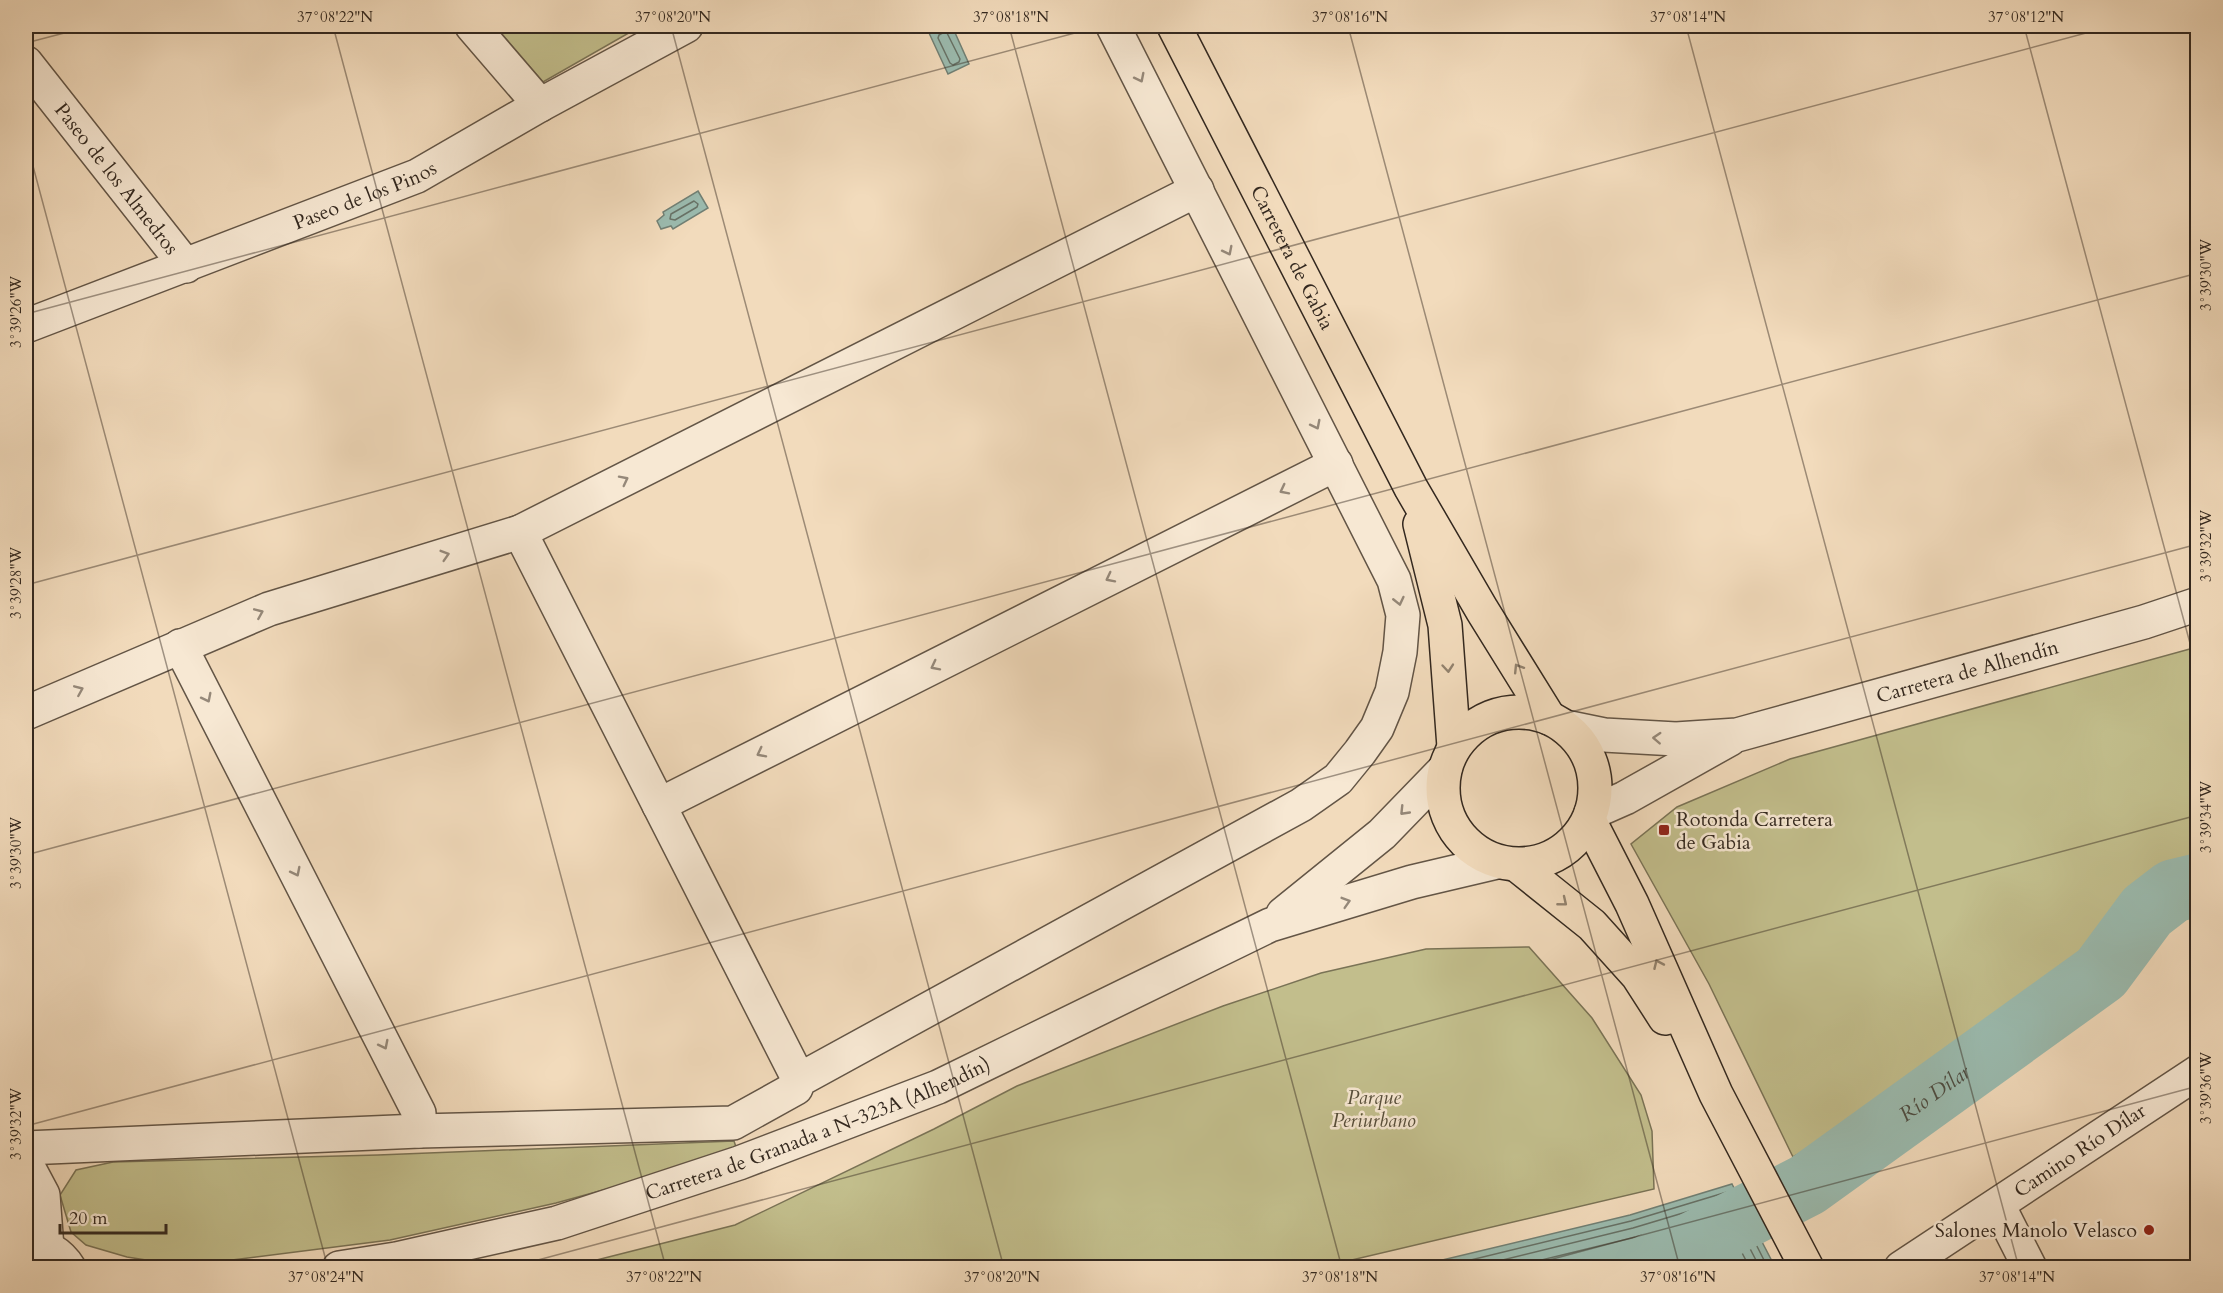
<svg xmlns="http://www.w3.org/2000/svg" width="2223" height="1293" viewBox="0 0 2223 1293" font-family="Cardo,serif">
	<style>
		.green { fill: #c2be8c; stroke: #7a7356; stroke-width: 1.5 }
		.water { fill: #9bbbaf; stroke: #718075; stroke-width: 1.5 }
		.lines { fill: none; stroke-linecap: round; stroke-linejoin: round }
		.shore { stroke: #677267; stroke-width: 1.5 }
		.river { stroke: #9bbbaf; stroke-width: 63 }
		.minor-casing { stroke: #635546; stroke-width: 36 }
		.major-casing { stroke: #33281f; stroke-width: 36 }
		.minor { stroke: #f7e8d3; stroke-width: 33 }
		.major { stroke: #f2dbbc; stroke-width: 33 }
		.oneway { stroke: #958879 }
		.oneway2 { stroke: #92826e }
		.ticks { fill: none; stroke: #33281f; stroke-width: 1.5; stroke-opacity: 0.45 }
		.poi-dot { fill: #8f2418; stroke: #f7e8d3; stroke-width: 2 }
		.labels { text-anchor: middle; dominant-baseline: central; stroke-width: 5; stroke-linejoin: round; paint-order: stroke }
		.street-label { font-size: 20px; fill: #33281f; stroke: #f7e8d3 }
		.poi-label { font-size: 20px; fill: #33281f; stroke: #f7e8d3; text-anchor: start }
		.park-label { font-size: 20px; font-style: italic; fill: #574e3a; stroke: #f7e8d3 }
		.water-label { font-size: 21px; font-style: italic; fill: #4d4d43; stroke: #f7e8d3 }
		.neatline { fill: none; stroke: #33281f; stroke-width: 2 }
		.ticks-label { font-size: 15px; text-anchor: middle; fill: #33281f }
	</style>
	<rect width="100%" height="100%" fill="#f2dbbc"/>
	<filter id="stains"><feTurbulence type="fractalNoise" baseFrequency=".00333" numOctaves="4"/><feColorMatrix values="0 0 0 0 .2 0 0 0 0 .09 0 0 0 0 .02 0 0 0 .5 -.17"/></filter>
	<radialGradient id="worn" r=".72"><stop offset=".6" stop-color="#630" stop-opacity="0"/><stop offset="1" stop-color="#630" stop-opacity=".3"/></radialGradient>
	<g class="green">
		<polygon points="495,26 641,26 543,82"/>
		<polygon points="2197,647 2197,903 1893,1102 1793,1157 1709,984 1631,844 1677,807 1790,759"/>
		<polygon points="1529,947 1592,1018 1641,1095 1652,1131 1654,1189 1322,1267 569,1267 735,1225 934,1129 1017,1086 1223,1006 1321,973 1426,949"/>
		<polygon points="734,1141 738,1153 556,1203 390,1240 184,1266 127,1257 86,1245 71,1232 60,1195 76,1170 113,1162 378,1155"/>
	</g>
	<g class="water">
		<polygon points="945,26 952,26 969,64 948,74 929,33"/>
		<polygon points="698,191 708,208 673,229 671,226 661,229 657,221 664,215 663,212"/>
		<polygon points="1732,1184 1775,1267 1413,1267 1630,1215"/>
	</g>
	<g class="lines">
		<g class="shore">
			<polygon points="946,31 960,59 959,62 953,65 950,63 938,38 939,35"/>
			<polygon points="694,201 698,204 697,207 675,220 670,219 671,214"/>
			<polyline points="1438,1268 1631,1221 1727,1192 1730,1193 1768,1268"/>
			<polyline points="1470,1268 1633,1228 1723,1201 1726,1202 1760,1268"/>
			<polyline points="1509,1268 1636,1237 1719,1211 1721,1213 1750,1268"/>
		</g>
		<path class="river" id="s1" d="M1645,1268L1807,1185L2101,973L2147,911L2173,891L2198,885"/>
		<defs>
			<g id="minor">
				<polyline points="472,26 540,105"/>
				<path id="s2" d="M26,63L186,266"/>
				<path id="s3" d="M26,326L417,176L540,105L686,26"/>
				<polyline points="520,532 799,1080"/>
				<polyline points="180,646 419,1113 419,1131"/>
				<polyline points="26,713 269,609 520,532 1197,190"/>
				<path id="s4" d="M1565,727L1604,735L1676,739L1737,735L2144,622L2198,604"/>
				<polyline points="659,805 1336,464"/>
				<polyline points="1591,813 1625,798 1730,739"/>
				<polyline points="1283,914 1382,834 1445,769"/>
				<polyline points="26,1148 419,1131 733,1123 796,1088 799,1080 1301,805 1338,779 1360,752 1377,728 1392,692 1400,652 1403,615 1394,580 1113,26"/>
				<polyline points="26,1163 43,1195 47,1248"/>
				<polyline points="1998,1205 2030,1268"/>
				<path d="M27,1243C44,1244 60,1253 69,1268"/>
				<path id="s5" d="M339,1268L396,1259L557,1223L739,1163L938,1087L1270,925L1412,882L1497,862"/>
				<path id="s6" d="M1901,1268L2198,1072"/>
			</g>
			<g id="major">
				<path id="s7" d="M1174,26L1411,488L1482,610L1549,718"/>
				<polyline points="1420,524 1445,625 1454,747"/>
				<circle cx="1519" cy="788" r="76"/>
				<polyline points="1589,820 1632,904 1716,1094 1807,1268"/>
				<polyline points="1517,865 1592,925 1638,976 1665,1018"/>
			</g>
		</defs>
		<use href="#minor" class="minor-casing"/>
		<use href="#major" class="major-casing"/>
		<use href="#minor" class="minor"/>
		<use href="#major" class="major"/>
	</g>
	<defs><path id="oneway-chevron" d="M-2-3.5L2.5 0L-2 3.5" fill="none" stroke-width="1.6" stroke-linecap="round" stroke-linejoin="round" transform="scale(1.5)"/></defs>
	<g class="oneway">
		<use href="#oneway-chevron" transform="translate(1140 78) rotate(63)"/>
		<use href="#oneway-chevron" transform="translate(1228 251) rotate(63)"/>
		<use href="#oneway-chevron" transform="translate(1316 425) rotate(63)"/>
		<use href="#oneway-chevron" transform="translate(624 480) rotate(-27)"/>
		<use href="#oneway-chevron" transform="translate(1284 490) rotate(153)"/>
		<use href="#oneway-chevron" transform="translate(445 555) rotate(-17)"/>
		<use href="#oneway-chevron" transform="translate(1110 578) rotate(153)"/>
		<use href="#oneway-chevron" transform="translate(1399 601) rotate(77)"/>
		<use href="#oneway-chevron" transform="translate(259 613) rotate(-23)"/>
		<use href="#oneway-chevron" transform="translate(935 666) rotate(153)"/>
		<use href="#oneway-chevron" transform="translate(79 690) rotate(-23)"/>
		<use href="#oneway-chevron" transform="translate(207 698) rotate(63)"/>
		<use href="#oneway-chevron" transform="translate(1657 738) rotate(-177)"/>
		<use href="#oneway-chevron" transform="translate(761 753) rotate(153)"/>
		<use href="#oneway-chevron" transform="translate(1404 811) rotate(134)"/>
		<use href="#oneway-chevron" transform="translate(296 872) rotate(63)"/>
		<use href="#oneway-chevron" transform="translate(1346 902) rotate(-17)"/>
		<use href="#oneway-chevron" transform="translate(384 1045) rotate(63)"/>
	</g>
	<g class="oneway2">
		<use href="#oneway-chevron" transform="translate(1448 668) rotate(85)"/>
		<use href="#oneway-chevron" transform="translate(1518 668) rotate(-122)"/>
		<use href="#oneway-chevron" transform="translate(1563 902) rotate(39)"/>
		<use href="#oneway-chevron" transform="translate(1658 964) rotate(-114)"/>
	</g>
	<path class="ticks" d="M333,26L666,1268M671,26L1004,1268M1009,26L1342,1268M1348,26L1680,1268M1686,26L2019,1268M2024,26L2198,673M26,43L91,26M26,140L328,1268M26,314L1101,26M26,585L2112,26M26,855L2198,273M26,1126L2198,544M508,1268L2198,815M1519,1268L2198,1086"/>
	<g class="poi-dot">
		<rect x="1658" y="824" width="12" height="12" rx="3"/>
		<circle cx="2149" cy="1230" r="6"/>
	</g>
	<g class="labels">
		<g class="street-label">
			<text stroke="none"><textPath href="#s2" startOffset="147">Paseo de los Almedros</textPath></text>
			<text stroke="none"><textPath href="#s3" startOffset="363">Paseo de los Pinos</textPath></text>
			<text stroke="none"><textPath href="#s7" startOffset="260">Carretera de Gabia</textPath></text>
			<text stroke="none"><textPath href="#s4" startOffset="412">Carretera de Alhendín</textPath></text>
			<text stroke="none"><textPath href="#s5" startOffset="500">Carretera de Granada a N-323A (Alhendín)</textPath></text>
			<text stroke="none"><textPath href="#s6" startOffset="214">Camino Río Dílar</textPath></text>
		</g>
		<g class="poi-label">
			<text x="1676" y="819">Rotonda Carretera<tspan x="1676" dy="23">de Gabia</tspan></text>
			<text x="2137" y="1230" text-anchor="end">Salones Manolo Velasco</text>
		</g>
		<g class="park-label">
			<text x="1374" y="1097">Parque<tspan x="1374" dy="23">Periurbano</tspan></text>
		</g>
		<g class="water-label">
			<text stroke="none"><textPath href="#s1" startOffset="339">Río Dílar</textPath></text>
		</g>
	</g>
	<rect width="2223" height="1293" fill="none" stroke="#f2dbbc" stroke-width="66"/>
	<path d="M60 1224v9h106v-9" fill="none" stroke="#33281f" stroke-width="3"/>
	<text x="69" y="1224" font-size="18" fill="#33281f" stroke="#f7e8d3" stroke-width="4.5" paint-order="stroke">20 m</text>
	<rect x="33" y="33" width="2157" height="1227" class="neatline"/>
	<g class="ticks-label">
		<text x="335" y="22">37°08'22"N</text>
		<text x="673" y="22">37°08'20"N</text>
		<text x="1011" y="22">37°08'18"N</text>
		<text x="1350" y="22">37°08'16"N</text>
		<text x="1688" y="22">37°08'14"N</text>
		<text x="2026" y="22">37°08'12"N</text>
		<text transform="translate(2206 275) rotate(-90)" y="5">3°39'30"W</text>
		<text transform="translate(16 312) rotate(-90)" y="5">3°39'26"W</text>
		<text transform="translate(2206 546) rotate(-90)" y="5">3°39'32"W</text>
		<text transform="translate(16 583) rotate(-90)" y="5">3°39'28"W</text>
		<text transform="translate(2206 817) rotate(-90)" y="5">3°39'34"W</text>
		<text transform="translate(16 853) rotate(-90)" y="5">3°39'30"W</text>
		<text transform="translate(2206 1088) rotate(-90)" y="5">3°39'36"W</text>
		<text transform="translate(16 1124) rotate(-90)" y="5">3°39'32"W</text>
		<text x="326" y="1282">37°08'24"N</text>
		<text x="664" y="1282">37°08'22"N</text>
		<text x="1002" y="1282">37°08'20"N</text>
		<text x="1340" y="1282">37°08'18"N</text>
		<text x="1678" y="1282">37°08'16"N</text>
		<text x="2017" y="1282">37°08'14"N</text>
	</g>
	<rect width="100%" height="100%" filter="url(#stains)"/>
	<rect width="100%" height="100%" fill="url(#worn)"/>
</svg>
